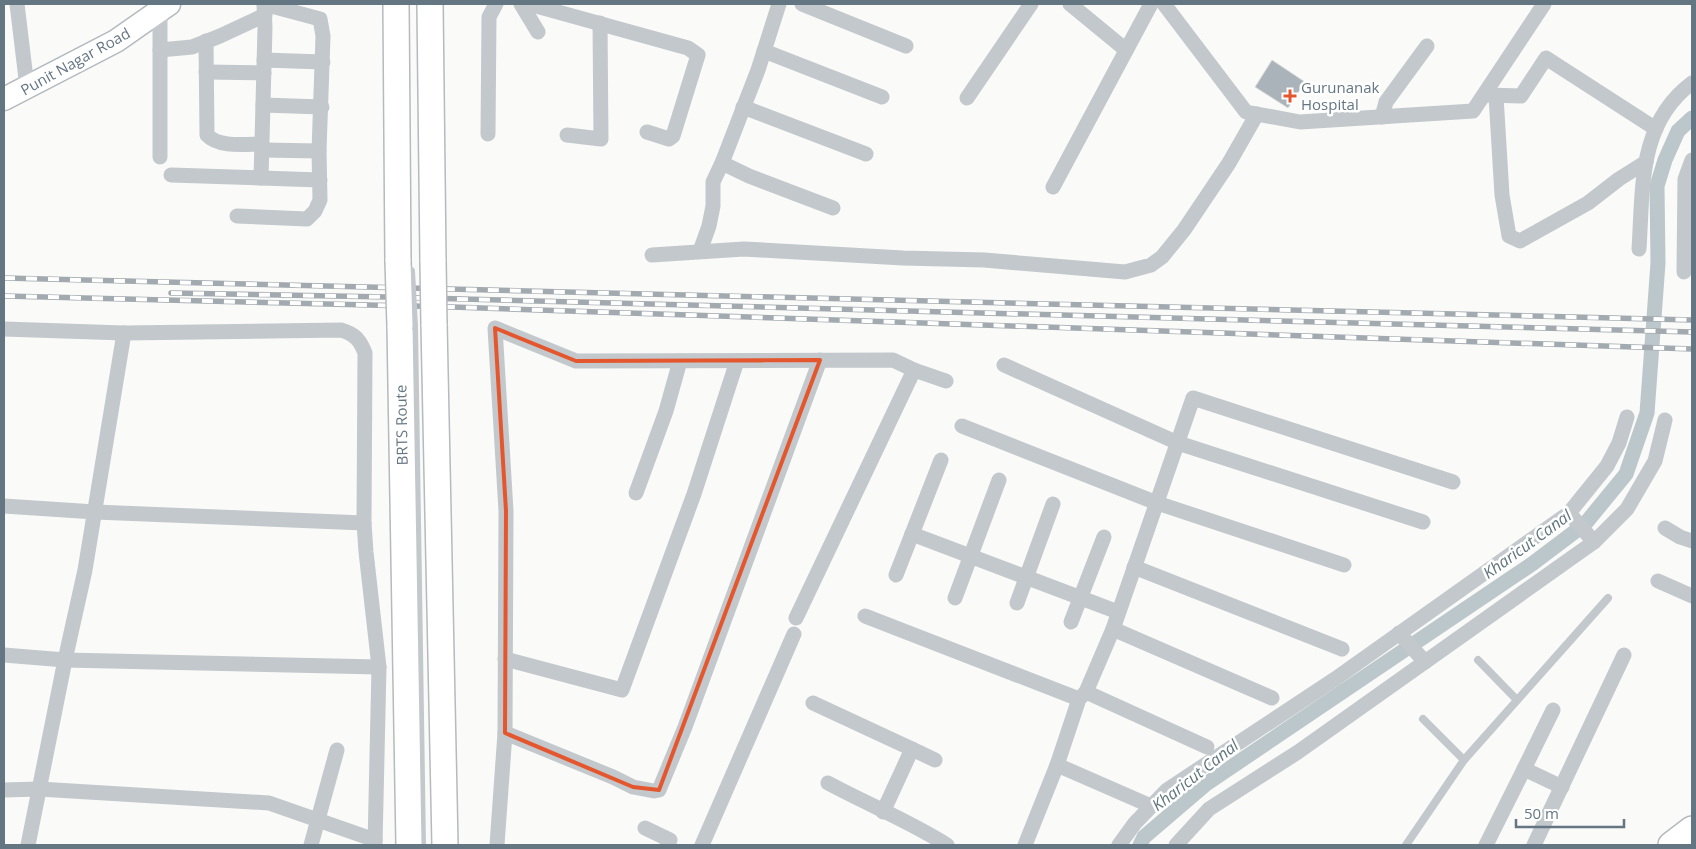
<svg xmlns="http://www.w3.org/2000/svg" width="1696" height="849" viewBox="0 0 1696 849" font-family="'Open Sans',sans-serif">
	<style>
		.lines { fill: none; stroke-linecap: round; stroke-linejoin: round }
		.canal { stroke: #bbc7cb; stroke-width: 15 }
		.building { fill: #aab3b9; stroke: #dcdcda }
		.secondary-casing { stroke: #b3babf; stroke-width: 25 }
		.primary-casing { stroke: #b5babe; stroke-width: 28 }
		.lane { stroke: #c3c8cc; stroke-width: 8 }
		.street { stroke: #c3c8cc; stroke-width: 15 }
		.secondary { stroke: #fff; stroke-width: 22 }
		.primary { stroke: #fff; stroke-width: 25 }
		.rail-casing { stroke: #a2aab0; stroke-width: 5.5 }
		.rail { stroke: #fff; stroke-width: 4; stroke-dasharray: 11; stroke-linecap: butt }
		.primary-bridge-casing { stroke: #b5babe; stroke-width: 28; stroke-linecap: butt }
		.lane-bridge { stroke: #c3c8cc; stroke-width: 8 }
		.primary-bridge { stroke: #fff; stroke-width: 25 }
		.marked { fill: none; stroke: #e4572e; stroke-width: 4; stroke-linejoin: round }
		.poi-dot { fill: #e4572e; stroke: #fff; stroke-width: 2 }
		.labels { text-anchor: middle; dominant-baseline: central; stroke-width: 5; stroke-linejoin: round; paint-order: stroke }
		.street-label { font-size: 15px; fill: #657683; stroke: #fff }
		.poi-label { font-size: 15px; fill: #657683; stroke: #fff; text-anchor: start }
		.water-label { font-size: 16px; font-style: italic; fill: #60757c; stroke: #fff }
	</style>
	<rect width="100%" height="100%" fill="#fafaf8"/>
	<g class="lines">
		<polyline class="canal" points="1140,845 1144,837 1206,784 1532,564 1585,524 1626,474 1647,413 1658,263 1657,186 1665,160 1678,131 1692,118"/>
	</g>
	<polygon class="building" points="1272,60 1305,82 1288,108 1255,87"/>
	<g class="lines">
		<defs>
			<polyline id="secondary" points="4,99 116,41 169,4"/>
			<g id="primary">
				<polyline points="396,4 398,261"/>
				<polyline points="430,4 433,261"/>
				<polyline points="434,324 445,845"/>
				<polyline points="400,326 409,845"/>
				<polyline points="1671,845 1692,829"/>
			</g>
		</defs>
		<use href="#secondary" class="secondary-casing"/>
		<use href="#primary" class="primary-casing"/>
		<g class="lane">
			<polyline points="414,326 422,845"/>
			<polyline points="1478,660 1517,700"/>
			<polyline points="1423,719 1464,760"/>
			<polyline points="1406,845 1464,760 1608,598"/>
		</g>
		<g class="street">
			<polyline points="17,4 27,87"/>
			<polyline points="158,4 160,10 160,157"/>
			<polyline points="521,4 538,32"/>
			<polyline points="529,4 688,48 698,55 673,136 669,139 647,132"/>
			<polyline points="779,4 758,70 722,163 749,176 833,208"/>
			<polyline points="802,4 906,46"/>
			<polyline points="1070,4 1126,50"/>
			<polyline points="1164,4 1246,112 1300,122 1473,111 1544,4"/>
			<path d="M206,41L207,135C219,148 246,144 262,144"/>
			<polyline points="160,50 192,47 220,36 265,15"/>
			<polyline points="764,51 882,97"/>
			<polyline points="264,60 323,62"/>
			<polyline points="206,72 264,73"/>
			<polyline points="1487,95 1521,96 1546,58 1656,129"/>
			<polyline points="1496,96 1502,195 1509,236 1520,241 1588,203 1619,179 1646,162"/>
			<polyline points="967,98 1031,4"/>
			<polyline points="263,105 322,107"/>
			<polyline points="743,107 866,154"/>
			<polyline points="1382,117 1386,102 1427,46"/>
			<polyline points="488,134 489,17 496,4"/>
			<polyline points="567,135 601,139 600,23"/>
			<polyline points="262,150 319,151"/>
			<polyline points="171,175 320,180"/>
			<polyline points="261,178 265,28 264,4"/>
			<polyline points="1053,187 1151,4"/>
			<polyline points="237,216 307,219 315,211 320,200 319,151 323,36 320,19 264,4"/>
			<path d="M1639,249C1643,188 1638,123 1692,83"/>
			<polyline points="700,251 709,226 713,206 713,182 722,163"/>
			<polyline points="652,255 744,249 903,258 984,260 1125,272 1151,265 1162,257 1184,230 1229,163 1257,114"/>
			<polyline points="1684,272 1685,179 1692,160"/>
			<path d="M4,329L124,333L341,330C355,334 360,340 365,353L364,523L366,552L379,667L375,845"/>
			<polyline points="1004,365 1178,443 1423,522"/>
			<polyline points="962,426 1157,503 1344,565"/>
			<polyline points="636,493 666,411 680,361"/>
			<polyline points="4,506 95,512 364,523"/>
			<polyline points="1569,513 1594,542"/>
			<polyline points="1665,528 1680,537 1692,541"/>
			<polyline points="912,534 1118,612"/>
			<polyline points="1134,567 1342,649"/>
			<polyline points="896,575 941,460"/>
			<polyline points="1658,581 1692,596"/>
			<polyline points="955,598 999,480"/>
			<polyline points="1017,603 1053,504"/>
			<polyline points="865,616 1079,699"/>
			<polyline points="796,618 914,370 946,381"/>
			<polyline points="1071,622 1104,537"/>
			<polyline points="1113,629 1272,698"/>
			<polyline points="1399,633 1425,662"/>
			<polyline points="4,655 65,660 379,667"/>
			<polyline points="505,659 622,690 694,494 737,361"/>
			<polyline points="1086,692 1207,747"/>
			<polyline points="813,703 912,749 883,812"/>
			<polyline points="505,733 613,777 633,787 654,791 659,790 685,727 820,360"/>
			<polyline points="912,749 935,760"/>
			<polyline points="1057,765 1151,806"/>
			<polyline points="1524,769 1553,710"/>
			<path d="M828,783C867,804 909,821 947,845"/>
			<polyline points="4,790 39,789 269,803 375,840"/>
			<polyline points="645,828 670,840 667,845"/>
			<polyline points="28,845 65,660 85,570 124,333"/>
			<polyline points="311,845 337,750"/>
			<polyline points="497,845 505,733 506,511 495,328 576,361 893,360 914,370"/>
			<polyline points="702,845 794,634"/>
			<polyline points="1025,845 1057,765 1079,699 1086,692 1113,629 1193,398 1453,482"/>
			<polyline points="1119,845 1135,823 1167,790 1335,679 1569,513 1607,466 1619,443 1627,417"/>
			<polyline points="1176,845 1209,809 1298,752 1594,542 1627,509 1655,461 1665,420"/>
			<polyline points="1486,845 1524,769 1562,787"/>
			<polyline points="1534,845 1624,655"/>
		</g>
		<use href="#secondary" class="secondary"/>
		<use href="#primary" class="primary"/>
		<defs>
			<g id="rail">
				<polyline points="4,278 1692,320"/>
				<polyline points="171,293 387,297 1692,332"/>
				<polyline points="4,296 452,307 1692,349"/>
			</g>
		</defs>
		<use href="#rail" class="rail-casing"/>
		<use href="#rail" class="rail"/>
		<defs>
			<g id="primary-bridge">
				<polyline points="398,261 400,326"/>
				<polyline points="433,261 434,324"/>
			</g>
		</defs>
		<use href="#primary-bridge" class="primary-bridge-casing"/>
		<polyline class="lane-bridge" points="411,271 414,326"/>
		<use href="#primary-bridge" class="primary-bridge"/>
	</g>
	<path class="marked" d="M495,328L576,361L820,360L659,790L633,787L505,733L506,511Z"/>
	<path class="poi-dot" d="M1287.5 88.5h5v5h5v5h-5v5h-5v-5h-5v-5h5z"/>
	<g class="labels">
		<g class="street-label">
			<text transform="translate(75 61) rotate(-29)">Punit Nagar Road</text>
			<text transform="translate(401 425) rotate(-91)">BRTS Route</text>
		</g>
		<g class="poi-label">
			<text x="1301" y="87">Gurunanak<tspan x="1301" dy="17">Hospital</tspan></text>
		</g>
		<g class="water-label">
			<text transform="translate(1527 544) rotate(-36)">Kharicut Canal</text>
			<text transform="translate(1195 775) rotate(-38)">Kharicut Canal</text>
		</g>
	</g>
	<rect width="1696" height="849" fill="none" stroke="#657683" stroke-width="10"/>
	<path d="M1516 819v8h108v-8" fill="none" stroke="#657683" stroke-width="2.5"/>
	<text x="1524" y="819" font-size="15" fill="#657683" stroke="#ffffff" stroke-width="4" paint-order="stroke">50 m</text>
</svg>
